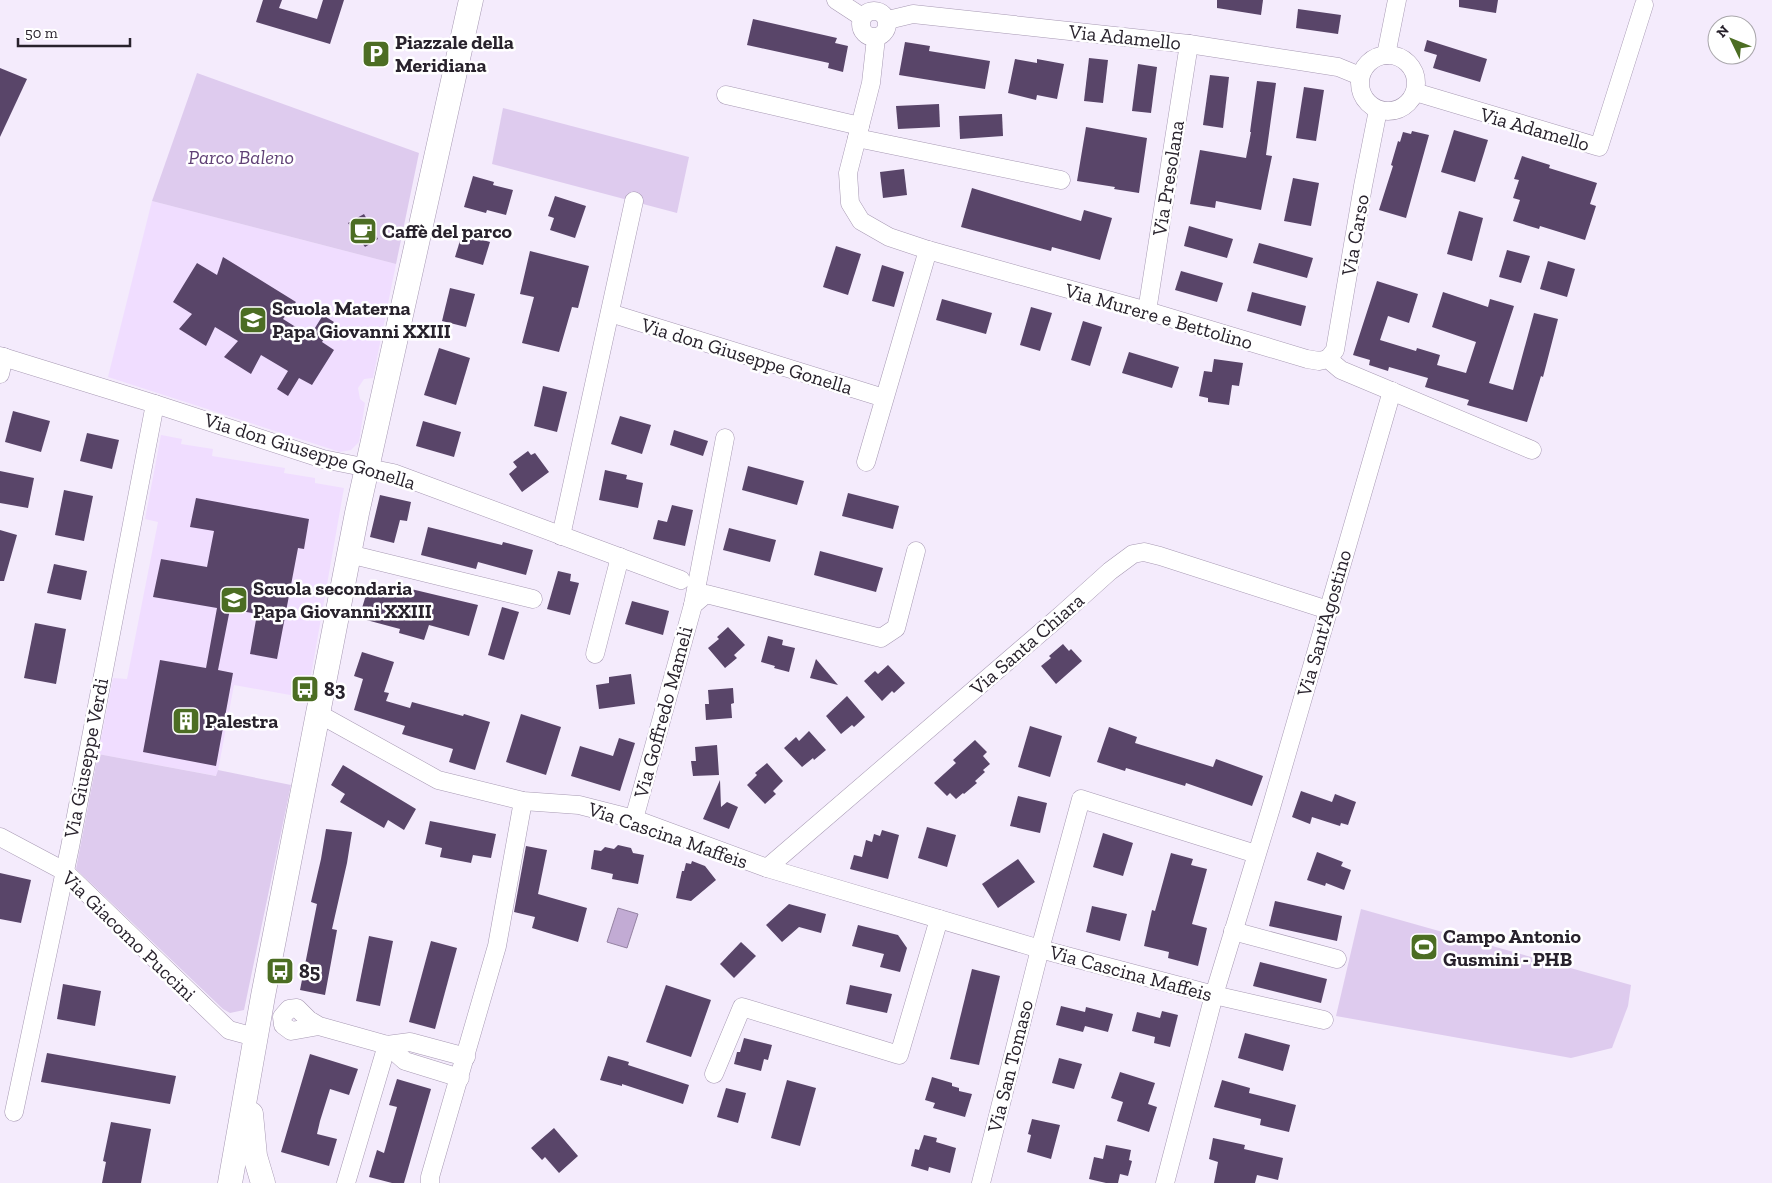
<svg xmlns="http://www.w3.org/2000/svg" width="1772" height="1183" viewBox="0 0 1772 1183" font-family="'Zilla Slab',serif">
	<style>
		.built { fill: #f0ddff }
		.green { fill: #decbee }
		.water { fill: #c2abd4; stroke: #9482a2 }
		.building { fill: #594569 }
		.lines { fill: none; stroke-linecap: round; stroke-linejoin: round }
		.street-casing { stroke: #a799b3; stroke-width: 19 }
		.secondary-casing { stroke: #a799b3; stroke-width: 25 }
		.street { stroke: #fff; stroke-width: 18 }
		.secondary { stroke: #fff; stroke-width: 24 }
		.labels { text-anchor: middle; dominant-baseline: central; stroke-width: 5; stroke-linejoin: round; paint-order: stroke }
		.street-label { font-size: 20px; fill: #28222c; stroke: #fff }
		.poi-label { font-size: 20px; font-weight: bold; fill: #28222c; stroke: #fff; text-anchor: start }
		.park-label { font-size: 20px; font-style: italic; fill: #604176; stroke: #fff }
	</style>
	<rect width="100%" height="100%" fill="#f4ebfc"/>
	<g class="built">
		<polygon points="152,201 396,264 373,378 364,379 358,388 360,399 365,403 359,442 351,450 340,452 108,377"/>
		<polygon points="161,435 182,439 181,444 213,449 212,456 285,468 284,473 315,478 315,483 344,488 307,698 234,685 217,776 98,754 113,678 127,679 158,522 145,519"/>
	</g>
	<g class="green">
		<polygon points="197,73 419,153 396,264 152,201"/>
		<polygon points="503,108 689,157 677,213 492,164"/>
		<polygon points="98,754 216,776 218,770 291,785 244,1010 230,1013 223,1009 76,869"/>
		<polygon points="1361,909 1631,985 1628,1006 1612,1048 1571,1058 1336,1016"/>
	</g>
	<polygon class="water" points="618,908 638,914 627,948 607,942"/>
	<g class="building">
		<polygon points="263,0 282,0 279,8 317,19 323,0 344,0 330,44 256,22"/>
		<polygon points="1217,0 1263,0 1261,15 1217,8"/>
		<polygon points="1459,0 1498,0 1496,13 1459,7"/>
		<polygon points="1298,9 1341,15 1338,34 1296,28"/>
		<polygon points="753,19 837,38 835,43 848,46 843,72 828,68 829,63 747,45"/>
		<polygon points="1427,40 1487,59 1480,82 1433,68 1437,55 1424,51"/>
		<polygon points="905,42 930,46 929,51 990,61 985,89 899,75"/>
		<polygon points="1089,58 1108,60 1103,103 1084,101"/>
		<polygon points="1015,59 1037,63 1037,59 1064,64 1057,99 1037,95 1036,100 1008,93"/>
		<polygon points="1138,64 1157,67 1151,113 1132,111"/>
		<polygon points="0,68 27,79 0,137"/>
		<polygon points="1210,75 1229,77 1223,128 1203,125"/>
		<polygon points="1257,81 1276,83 1266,155 1272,156 1261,210 1216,201 1215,208 1190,204 1200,150 1246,158 1251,132 1250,132"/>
		<polygon points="1304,87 1324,90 1316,141 1296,138"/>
		<polygon points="939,104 940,127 898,129 896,106"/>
		<polygon points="1002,114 1003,136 960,139 959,116"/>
		<polygon points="1086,127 1147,138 1139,193 1114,189 1115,187 1077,181"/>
		<polygon points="1454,130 1488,140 1475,182 1441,172"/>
		<polygon points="1412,131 1429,135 1406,218 1379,210 1393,166 1391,165 1398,141 1400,142 1403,132 1411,134"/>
		<polygon points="1522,156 1550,165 1549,168 1597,183 1590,204 1596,206 1585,240 1540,226 1539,229 1513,221 1520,200 1513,198 1519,180 1514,179"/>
		<polygon points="904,169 907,195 883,198 880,172"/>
		<polygon points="473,176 494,182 493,185 513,190 506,215 487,210 486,213 464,207"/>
		<polygon points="1293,178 1319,183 1311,226 1284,221"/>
		<polygon points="972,188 1081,221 1084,210 1112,218 1100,260 1052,247 1051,251 961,227"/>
		<polygon points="555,196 586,206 575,238 550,230 554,218 548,216"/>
		<polygon points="1459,211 1483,218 1472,261 1447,254"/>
		<polygon points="364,214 378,239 365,247 348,223"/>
		<polygon points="1189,226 1233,239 1227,258 1184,246"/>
		<polygon points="462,234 490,242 483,265 455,257"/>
		<polygon points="1259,243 1313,258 1307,278 1253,263"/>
		<polygon points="836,246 861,254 848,295 823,287"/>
		<polygon points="1507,250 1530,256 1521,283 1499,277"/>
		<polygon points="530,251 589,266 578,308 572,307 559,352 522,343 534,297 520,294"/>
		<polygon points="223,257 296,302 283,319 310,336 323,315 334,322 322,342 334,350 312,385 299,378 288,396 277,389 288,371 261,355 251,374 224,357 238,341 215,327 206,346 179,329 192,314 173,302 197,263 217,275"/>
		<polygon points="1548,261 1575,269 1567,297 1540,289"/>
		<polygon points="882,265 904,272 894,307 872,301"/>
		<polygon points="1181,271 1223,283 1217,302 1175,290"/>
		<polygon points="1377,281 1418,294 1409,323 1388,316 1380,340 1416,351 1417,348 1440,355 1437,365 1466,373 1476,342 1432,327 1443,292 1488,307 1490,299 1514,306 1489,383 1513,390 1534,313 1558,319 1543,377 1541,376 1527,422 1467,405 1469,400 1425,387 1428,378 1389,367 1388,371 1369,365 1370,360 1353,355"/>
		<polygon points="450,288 475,294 466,327 442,321"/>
		<polygon points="1252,292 1306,306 1301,326 1247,311"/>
		<polygon points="942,299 992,313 986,334 936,320"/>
		<polygon points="1031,307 1052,313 1040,351 1020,345"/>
		<polygon points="1083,321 1102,327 1090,366 1071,360"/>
		<polygon points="439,348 470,358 456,405 424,395"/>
		<polygon points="1129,352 1179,367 1172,388 1122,373"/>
		<polygon points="1214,359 1243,363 1239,386 1232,385 1229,405 1208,402 1208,398 1199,396 1204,371 1212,372"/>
		<polygon points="543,386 567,392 557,432 534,426"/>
		<polygon points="13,411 50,421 41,452 5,442"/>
		<polygon points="620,416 651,425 642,454 611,444"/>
		<polygon points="423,421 461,432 454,457 416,446"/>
		<polygon points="674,430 708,441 703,456 670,445"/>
		<polygon points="87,433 119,440 112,469 80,461"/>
		<polygon points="528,451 531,455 535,453 549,472 522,492 509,474 517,467 513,462"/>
		<polygon points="748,466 804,481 797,505 742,490"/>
		<polygon points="605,470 627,475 626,479 643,483 638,508 599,500"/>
		<polygon points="0,471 34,478 28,508 0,503"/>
		<polygon points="64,490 93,496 84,541 55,535"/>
		<polygon points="848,493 899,506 893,529 842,516"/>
		<polygon points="380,495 411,502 407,521 400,520 394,543 370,537"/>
		<polygon points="196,498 309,519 304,549 298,548 277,659 250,654 257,614 230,609 218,670 233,673 216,766 143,752 160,660 206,668 217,608 153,597 161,559 207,567 214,531 190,527"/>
		<polygon points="672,505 693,510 685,546 653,539 658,520 667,522"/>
		<polygon points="428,527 502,545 503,542 533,550 526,575 478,562 476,569 421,555"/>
		<polygon points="729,528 776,540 770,562 723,550"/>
		<polygon points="0,530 17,535 4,581 0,581"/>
		<polygon points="820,551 883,568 876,592 814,575"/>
		<polygon points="54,564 87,571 81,600 47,593"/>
		<polygon points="558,571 571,574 570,581 579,583 570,615 547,609"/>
		<polygon points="369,585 409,596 411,589 478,605 469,636 429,625 424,640 399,633 400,629 359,618"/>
		<polygon points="632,601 669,611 663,635 625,624"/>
		<polygon points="502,607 519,612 504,660 488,655"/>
		<polygon points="35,623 66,629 56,684 24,678"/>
		<polygon points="728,627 745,645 734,655 737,658 725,668 708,648 719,639 717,637"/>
		<polygon points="768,636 783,640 782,645 795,648 789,672 774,668 775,666 761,662"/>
		<polygon points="1063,644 1069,651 1071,649 1082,661 1056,684 1041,666 1051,658 1049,656"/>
		<polygon points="362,652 394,662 384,692 389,693 386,701 410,708 412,702 463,716 464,714 490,722 475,770 449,762 453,749 402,734 405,726 354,710 363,679 354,676"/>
		<polygon points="816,659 838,685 810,678"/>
		<polygon points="888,665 905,683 894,693 892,691 882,701 864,681 875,671 878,674"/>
		<polygon points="631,674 635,704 599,709 596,685 609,683 609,677"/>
		<polygon points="733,688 734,703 731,704 732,718 706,720 705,704 709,704 708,690"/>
		<polygon points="847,696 865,717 854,727 852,725 841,734 826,716"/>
		<polygon points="521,714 561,727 546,775 506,762"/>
		<polygon points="1030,726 1062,736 1050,777 1018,767"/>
		<polygon points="1109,727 1137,737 1135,743 1213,767 1216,759 1263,776 1252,806 1186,783 1185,786 1126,768 1125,771 1097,762"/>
		<polygon points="809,731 826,750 814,760 813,758 802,767 784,748 796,737 799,741"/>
		<polygon points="619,738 635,743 620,791 571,776 580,746 613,756"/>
		<polygon points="975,740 987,752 983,756 990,764 983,770 985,772 975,781 977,783 964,794 963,793 956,799 950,793 947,796 934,783 956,763 953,760"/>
		<polygon points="717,745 719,775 693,776 691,761 696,761 695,747"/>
		<polygon points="767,763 783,781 773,791 776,794 765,804 747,785 757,775 755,773"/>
		<polygon points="343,765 416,809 404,830 388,820 384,828 340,802 345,794 331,785"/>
		<polygon points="720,780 721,807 727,802 738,807 729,829 703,819"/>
		<polygon points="1301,791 1332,802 1335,794 1356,802 1348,825 1341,823 1340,826 1312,817 1310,824 1292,817"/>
		<polygon points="1018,796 1047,803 1040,833 1010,826"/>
		<polygon points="430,821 496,834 491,858 473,855 471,863 440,857 442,848 425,844"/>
		<polygon points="927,827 956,835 947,867 918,858"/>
		<polygon points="326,829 352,832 347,863 332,929 337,930 325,995 300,990 317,904 311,902 321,859"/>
		<polygon points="882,830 899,835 888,879 850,869 854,855 862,857 866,840 872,842 874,834 880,836"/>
		<polygon points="1103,833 1133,843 1123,876 1093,867"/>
		<polygon points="618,845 631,848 633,853 644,855 638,884 612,879 613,874 591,869 594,850 601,851 605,847 614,849"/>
		<polygon points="526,846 547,850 538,894 587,908 578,942 532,928 535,917 514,912"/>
		<polygon points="1317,852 1343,862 1341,866 1351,870 1344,890 1326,883 1325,886 1307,880"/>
		<polygon points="1171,853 1193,859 1191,865 1207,869 1192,924 1207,928 1198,966 1168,958 1169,952 1144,946 1152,910 1155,911"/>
		<polygon points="1018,859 1035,882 998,908 982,884"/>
		<polygon points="692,861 705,866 716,880 691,901 676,898 682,871 684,871 686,863 691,864"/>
		<polygon points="0,873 31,880 21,923 0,919"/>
		<polygon points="1275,901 1342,916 1337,941 1269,926"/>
		<polygon points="789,904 826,914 821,933 799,927 782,942 766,925"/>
		<polygon points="1092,906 1127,914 1120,941 1086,932"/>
		<polygon points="858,925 898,935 907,948 900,972 880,967 884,954 852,946"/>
		<polygon points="369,936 393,941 380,1006 356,1001"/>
		<polygon points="431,941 457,948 435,1029 409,1022"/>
		<polygon points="741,942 756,956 734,978 720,964"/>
		<polygon points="1260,962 1327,979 1321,1003 1253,986"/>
		<polygon points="972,969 1000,976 979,1065 950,1059"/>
		<polygon points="63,984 101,991 95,1026 57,1019"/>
		<polygon points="666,985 711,1000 691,1057 646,1042"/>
		<polygon points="850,985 892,994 887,1013 846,1004"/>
		<polygon points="1061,1006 1085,1012 1086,1007 1113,1014 1108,1032 1085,1026 1083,1032 1056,1025"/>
		<polygon points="1162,1011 1178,1015 1170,1047 1154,1043 1155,1037 1132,1031 1137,1012 1160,1018"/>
		<polygon points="1245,1033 1290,1045 1283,1071 1238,1058"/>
		<polygon points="744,1038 772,1045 768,1060 764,1059 761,1071 734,1064 737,1052 740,1052"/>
		<polygon points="47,1053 176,1076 170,1104 41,1082"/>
		<polygon points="310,1054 358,1069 349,1095 330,1089 320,1121 317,1134 337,1139 329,1166 281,1152"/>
		<polygon points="608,1056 629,1062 628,1065 689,1085 683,1104 622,1084 622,1086 600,1080"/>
		<polygon points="1059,1058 1082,1064 1074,1089 1052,1083"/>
		<polygon points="1120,1072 1155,1083 1148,1104 1157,1107 1149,1132 1117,1121 1123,1102 1111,1098"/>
		<polygon points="932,1077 952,1083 952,1086 959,1088 959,1091 972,1094 965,1117 933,1108 935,1103 925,1100"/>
		<polygon points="397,1079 431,1089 404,1183 392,1183 369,1177 377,1150 384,1153 397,1107 389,1105"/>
		<polygon points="787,1080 816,1088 800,1146 771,1138"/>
		<polygon points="1222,1080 1250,1088 1249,1093 1296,1105 1289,1132 1260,1125 1261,1119 1214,1107"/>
		<polygon points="726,1088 746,1093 738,1123 717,1117"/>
		<polygon points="1032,1119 1060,1125 1051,1159 1027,1152 1031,1135 1028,1134"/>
		<polygon points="111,1122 151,1129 141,1183 102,1183 106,1162 103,1161"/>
		<polygon points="554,1128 578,1156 559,1173 545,1157 542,1160 531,1148"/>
		<polygon points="924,1135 937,1138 936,1142 956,1148 950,1173 929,1167 928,1171 911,1166 915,1149 919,1150"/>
		<polygon points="1213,1138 1245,1145 1244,1149 1283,1158 1278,1180 1257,1175 1255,1183 1214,1183 1218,1162 1209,1159"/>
		<polygon points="1106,1145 1131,1150 1129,1160 1132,1161 1128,1176 1120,1174 1118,1183 1106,1183 1089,1179 1094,1157 1103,1159"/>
	</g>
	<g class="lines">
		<defs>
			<g id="street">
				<polyline points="836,0 862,17"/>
				<circle cx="874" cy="24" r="13"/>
				<polyline points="888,20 913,14 1189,44 1338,67 1360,76"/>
				<polyline points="876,38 871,83 848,173 850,203 861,221 889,237 928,250 1147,311 1307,359 1319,361 1328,359 1341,370 1532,450"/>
				<circle cx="1388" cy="83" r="28"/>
				<polyline points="1386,55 1397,0"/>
				<polyline points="1415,92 1599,147 1644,5"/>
				<polyline points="726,95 860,126"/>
				<polyline points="857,138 1061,180"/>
				<polyline points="1147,311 1189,44"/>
				<polyline points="610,313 884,398"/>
				<polyline points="0,356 155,404 323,459 393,473 681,580"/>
				<polyline points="1328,359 1335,350 1363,186 1378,110"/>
				<polyline points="0,374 4,357"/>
				<polyline points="866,462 928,250"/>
				<polyline points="561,536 634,201"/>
				<polyline points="349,554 533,599"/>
				<polyline points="693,605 725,438"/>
				<polyline points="595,654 620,557"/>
				<polyline points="319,714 438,780 523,801 579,805 634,819 767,868 1040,949 1214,995 1324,1020"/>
				<polyline points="634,819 693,605 706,594 881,638 896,628 916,551"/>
				<polyline points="0,837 64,871 229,1030 255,1037"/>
				<polyline points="767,868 1060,616 1110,571 1133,554 1144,552 1160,556 1328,610"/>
				<polyline points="1233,931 1337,959"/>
				<polyline points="319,1026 291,1031 283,1025 282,1017 289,1009 297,1008 309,1020 319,1026 387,1045 410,1042 466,1057"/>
				<polyline points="387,1045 405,1061 460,1078"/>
				<polyline points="714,1074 742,1007 899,1055 939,919"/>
				<polyline points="14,1112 70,847 155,404"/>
				<polyline points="346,1183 387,1045"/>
				<polyline points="430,1183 430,1177 497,946 523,801"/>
				<polyline points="981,1183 1040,949 1081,799 1256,854"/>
				<polyline points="1165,1183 1214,995 1271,808 1392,391"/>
			</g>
			<g id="secondary">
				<polyline points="251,1114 255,1156 263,1183"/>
				<polyline points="230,1183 263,996 357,513 471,0"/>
			</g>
		</defs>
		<use href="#street" class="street-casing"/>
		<use href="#secondary" class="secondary-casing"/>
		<use href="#street" class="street"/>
		<use href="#secondary" class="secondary"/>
	</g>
	<defs>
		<symbol id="parking-square" viewBox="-11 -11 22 22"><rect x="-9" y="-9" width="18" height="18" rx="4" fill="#4c6d23" stroke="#fff"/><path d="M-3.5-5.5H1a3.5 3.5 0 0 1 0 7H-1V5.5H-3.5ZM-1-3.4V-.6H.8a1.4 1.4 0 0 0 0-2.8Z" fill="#fff"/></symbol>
		<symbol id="cafe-square" viewBox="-11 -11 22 22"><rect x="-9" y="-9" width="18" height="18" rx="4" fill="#4c6d23" stroke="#fff"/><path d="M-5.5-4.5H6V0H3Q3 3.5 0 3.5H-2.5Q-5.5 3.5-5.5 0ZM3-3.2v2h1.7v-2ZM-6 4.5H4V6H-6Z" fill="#fff"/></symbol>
		<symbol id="school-square" viewBox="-11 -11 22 22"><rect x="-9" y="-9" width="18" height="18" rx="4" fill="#4c6d23" stroke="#fff"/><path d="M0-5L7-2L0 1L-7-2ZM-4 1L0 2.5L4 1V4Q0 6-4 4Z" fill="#fff"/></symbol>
		<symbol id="bus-square" viewBox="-11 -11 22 22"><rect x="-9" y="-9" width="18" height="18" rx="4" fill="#4c6d23" stroke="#fff"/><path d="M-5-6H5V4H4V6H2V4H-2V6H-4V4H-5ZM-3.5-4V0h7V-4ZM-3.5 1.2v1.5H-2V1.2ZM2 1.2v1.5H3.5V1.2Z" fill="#fff"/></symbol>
		<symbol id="building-square" viewBox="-11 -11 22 22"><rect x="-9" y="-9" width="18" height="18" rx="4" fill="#4c6d23" stroke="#fff"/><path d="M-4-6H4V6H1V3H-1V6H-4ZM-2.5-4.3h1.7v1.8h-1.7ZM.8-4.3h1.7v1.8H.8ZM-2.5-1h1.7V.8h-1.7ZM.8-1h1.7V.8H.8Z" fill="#fff"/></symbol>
		<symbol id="stadium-square" viewBox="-11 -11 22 22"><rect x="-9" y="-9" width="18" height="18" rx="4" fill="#4c6d23" stroke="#fff"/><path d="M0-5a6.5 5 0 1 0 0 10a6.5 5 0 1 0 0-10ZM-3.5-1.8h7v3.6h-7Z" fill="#fff"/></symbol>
	</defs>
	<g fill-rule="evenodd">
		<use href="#parking-square" x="360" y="38" width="32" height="32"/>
		<use href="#cafe-square" x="347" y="215" width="32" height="32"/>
		<use href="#school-square" x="237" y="304" width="32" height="32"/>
		<use href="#school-square" x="218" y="584" width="32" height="32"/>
		<use href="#bus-square" x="289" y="673" width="32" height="32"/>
		<use href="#building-square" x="170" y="705" width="32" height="32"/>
		<use href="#stadium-square" x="1408" y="931" width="32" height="32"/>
		<use href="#bus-square" x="264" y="955" width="32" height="32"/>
	</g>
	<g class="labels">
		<g class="street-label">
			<text transform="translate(1125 37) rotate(6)">Via Adamello</text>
			<text transform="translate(1535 129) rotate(16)">Via Adamello</text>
			<text transform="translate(1168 178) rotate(-81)">Via Presolana</text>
			<text transform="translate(1355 235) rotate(-80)">Via Carso</text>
			<text transform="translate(1159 316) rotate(16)">Via Murere e Bettolino</text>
			<text transform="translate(747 356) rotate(17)">Via don Giuseppe Gonella</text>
			<text transform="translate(310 451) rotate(17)">Via don Giuseppe Gonella</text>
			<text transform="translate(1324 623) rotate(-74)">Via Sant'Agostino</text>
			<text transform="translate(1027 644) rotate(-41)">Via Santa Chiara</text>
			<text transform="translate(663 712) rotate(-75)">Via Goffredo Mameli</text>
			<text transform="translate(86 758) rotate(-79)">Via Giuseppe Verdi</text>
			<text transform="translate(668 835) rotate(19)">Via Cascina Maffeis</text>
			<text transform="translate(129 936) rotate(44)">Via Giacomo Puccini</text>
			<text transform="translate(1131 973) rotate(15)">Via Cascina Maffeis</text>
			<text transform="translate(1010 1066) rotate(-76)">Via San Tomaso</text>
		</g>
		<g class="poi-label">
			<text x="395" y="42">Piazzale della<tspan x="395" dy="23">Meridiana</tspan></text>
			<text x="382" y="231">Caffè del parco</text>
			<text x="272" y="308">Scuola Materna<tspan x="272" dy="23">Papa Giovanni XXIII</tspan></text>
			<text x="253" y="588">Scuola secondaria<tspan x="253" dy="23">Papa Giovanni XXIII</tspan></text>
			<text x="324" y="689">83</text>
			<text x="205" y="721">Palestra</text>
			<text x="1443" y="936">Campo Antonio<tspan x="1443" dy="23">Gusmini - PHB</tspan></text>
			<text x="299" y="971">85</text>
		</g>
		<g class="park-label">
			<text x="241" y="157">Parco Baleno</text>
		</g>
	</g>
	<g transform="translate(1732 40) rotate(313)"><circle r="24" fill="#ffffff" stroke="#a9a7ab"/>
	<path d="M0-4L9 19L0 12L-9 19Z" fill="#4c6d23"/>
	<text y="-8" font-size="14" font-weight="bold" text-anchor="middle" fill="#28222c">N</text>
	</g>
	<path d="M18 38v8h112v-8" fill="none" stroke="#28222c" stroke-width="2.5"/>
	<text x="25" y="38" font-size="15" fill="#28222c" stroke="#ffffff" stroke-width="4" paint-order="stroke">50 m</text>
</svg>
